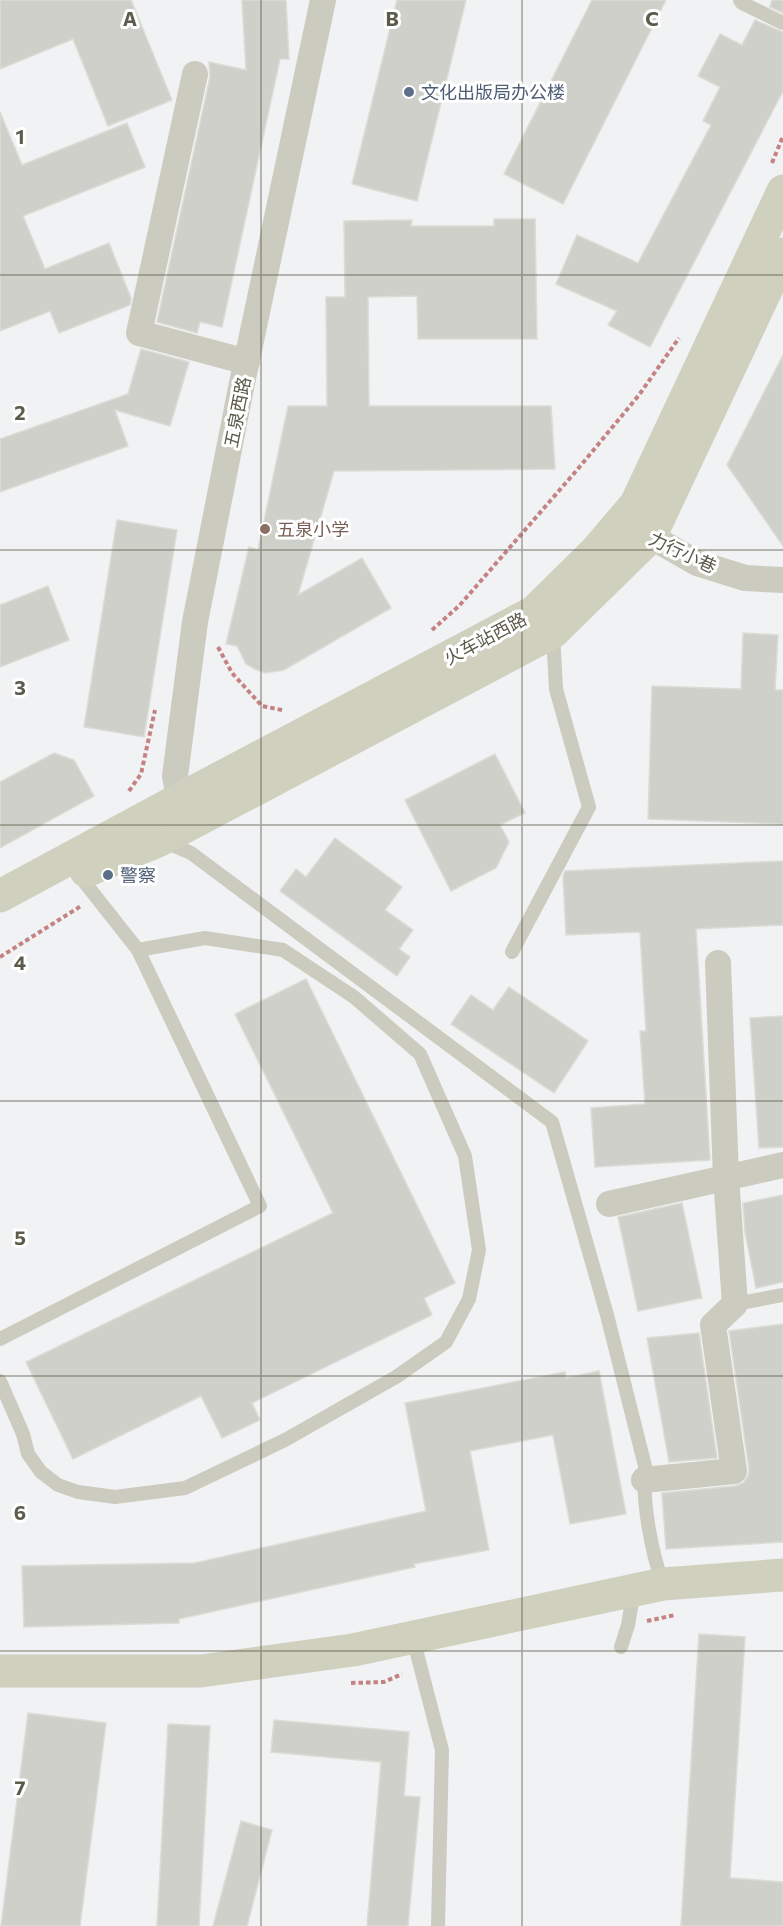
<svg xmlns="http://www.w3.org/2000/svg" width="783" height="1926" viewBox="0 0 783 1926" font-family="Commissioner,'Noto Sans SC',sans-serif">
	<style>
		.building { fill: #cfd0c9; stroke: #dbdcd6; stroke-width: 1.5 }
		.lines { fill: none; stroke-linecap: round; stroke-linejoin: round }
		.path { stroke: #c58283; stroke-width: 4; stroke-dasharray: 4.5 3; stroke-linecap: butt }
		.lane { stroke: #cccbbf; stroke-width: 14 }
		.street { stroke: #cccbbf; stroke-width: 26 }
		.secondary { stroke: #d0d0bf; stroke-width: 33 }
		.grid { fill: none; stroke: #5c5b4b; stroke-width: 1.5; stroke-opacity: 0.55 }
		.service-dot { fill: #5c6f8a; stroke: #fff; stroke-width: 2 }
		.education-dot { fill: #8d6e63; stroke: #fff; stroke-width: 2 }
		.labels { text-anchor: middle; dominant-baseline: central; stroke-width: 6; stroke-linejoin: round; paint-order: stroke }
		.service-label { font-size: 18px; fill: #4e5e75; stroke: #fff; text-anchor: start }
		.street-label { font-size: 18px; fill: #5c5b4b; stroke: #fff }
		.education-label { font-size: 18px; fill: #785e54; stroke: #fff; text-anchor: start }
		.grid-label { font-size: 20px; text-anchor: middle; font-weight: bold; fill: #5c5b4b; stroke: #fff; stroke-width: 6; stroke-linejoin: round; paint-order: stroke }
	</style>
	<rect width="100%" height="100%" fill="#f1f2f3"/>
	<g class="building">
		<polygon points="0,0 131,0 172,100 108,126 73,39 0,69"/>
		<polygon points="242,0 286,0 289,59 280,59 222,327 200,322 197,333 157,322 210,77 209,62 246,70"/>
		<polygon points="397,0 466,0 417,201 352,184"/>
		<polygon points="592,0 666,0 563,204 504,174"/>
		<polygon points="772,0 783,0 783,13 770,7"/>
		<polygon points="755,20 783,32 783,91 650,347 608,325 617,311 556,284 577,235 638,263 711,125 703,121 720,87 698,76 720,34 742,45"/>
		<polygon points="0,112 22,165 127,123 145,167 23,216 45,269 109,243 131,298 130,305 59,333 50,311 0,331"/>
		<polygon points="494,219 535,219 537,339 418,339 417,296 368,297 369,406 551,406 555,469 334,471 298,595 362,558 391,608 284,670 265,673 255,669 246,664 237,646 226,644 249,547 258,550 288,406 327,406 326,297 345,297 344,221 412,220 411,226 494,226"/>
		<polygon points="141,349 189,362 170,426 115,410 128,446 0,492 0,439 128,394"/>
		<polygon points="783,355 783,546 727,465"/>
		<polygon points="117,520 177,530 144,737 84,727"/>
		<polygon points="48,586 69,640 0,667 0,605"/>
		<polygon points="743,633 778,635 775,690 783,690 783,824 648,819 652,686 741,689"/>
		<polygon points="54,753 74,760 94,796 0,848 0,782"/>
		<polygon points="495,754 525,813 500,825 509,842 496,868 451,891 405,800"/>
		<polygon points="335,838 402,887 385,910 413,930 399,949 410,957 397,976 280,891 296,869 306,877"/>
		<polygon points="783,861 783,925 696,929 710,1160 595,1167 591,1108 645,1104 640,1031 646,1031 640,932 566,935 563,876 565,871"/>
		<polygon points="306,979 455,1283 424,1298 432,1315 252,1403 260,1420 222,1438 201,1396 73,1459 26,1362 333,1213 235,1014"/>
		<polygon points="509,987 588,1041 554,1093 451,1024 471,995 493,1010"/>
		<polygon points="783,1016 783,1147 759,1148 750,1018"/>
		<polygon points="783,1195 783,1282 756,1288 745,1232 743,1203"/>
		<polygon points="682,1203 702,1298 638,1311 618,1217"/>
		<polygon points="783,1324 783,1542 666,1549 662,1493 735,1486 743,1483 748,1476 749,1469 729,1331"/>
		<polygon points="699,1333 717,1458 669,1462 647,1338"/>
		<polygon points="599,1371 626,1514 570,1524 553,1435 470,1451 489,1550 414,1564 415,1567 179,1619 179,1623 24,1627 22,1566 195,1563 426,1511 405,1403 565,1372 566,1378"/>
		<polygon points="699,1634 745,1637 730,1878 783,1882 783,1926 681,1926"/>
		<polygon points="28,1713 106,1723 80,1926 1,1926"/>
		<polygon points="274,1720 409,1732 404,1796 420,1797 408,1926 367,1926 381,1762 271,1752"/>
		<polygon points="168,1724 210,1726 199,1926 157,1926"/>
		<polygon points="241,1821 272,1830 247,1926 213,1926"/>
	</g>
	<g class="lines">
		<g class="path">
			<polyline points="772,163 783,136"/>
			<polyline points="432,630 459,606 577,470 639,395 679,338"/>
			<polyline points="218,647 232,673 262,706 282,710"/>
			<polyline points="129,791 141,774 155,710"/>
			<polyline points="0,957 81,906"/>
			<polyline points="647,1621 675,1615"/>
			<polyline points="351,1683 384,1682 402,1674"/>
		</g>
		<g class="lane">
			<polyline points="740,0 742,3 783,23"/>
			<path d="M163,841L191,853L552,1122L607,1315L645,1466C642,1501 651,1551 663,1584"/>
			<polyline points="512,952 589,807 556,689 553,634"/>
			<polyline points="735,1304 783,1295"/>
			<polyline points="0,1339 260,1206 138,950 78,874"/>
			<polyline points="0,1381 23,1434 28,1454 41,1472 58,1485 78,1492 115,1497 185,1488 285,1440 396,1377 446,1342 469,1299 479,1250 465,1156 420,1054 354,997 283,950 205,938 138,950"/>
			<polyline points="413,1638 442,1750 438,1926"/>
			<polyline points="621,1647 628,1625 634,1590"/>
		</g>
		<g class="street">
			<polyline points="195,74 139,333 247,362"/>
			<polyline points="636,528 697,563 745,578 783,580"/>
			<polyline points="182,815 175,776 195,622 242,383 323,0"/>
			<polyline points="609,1204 783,1165"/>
			<polyline points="644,1480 734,1471 713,1325 735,1304 726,1177 718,963"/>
		</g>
		<g class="secondary">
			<polyline points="86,871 160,840 553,632 650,537 783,254"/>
			<polyline points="0,896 180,799 534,612 596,551 636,504 783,191"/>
			<polyline points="0,1671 201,1671 353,1650 663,1584 783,1575"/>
		</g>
	</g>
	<path class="grid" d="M261,0V1926M522,0V1926M0,275H783M0,550H783M0,825H783M0,1101H783M0,1376H783M0,1651H783"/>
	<g class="service-dot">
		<circle cx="409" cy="92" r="6"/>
		<circle cx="108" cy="875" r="6"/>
	</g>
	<circle class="education-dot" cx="265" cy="529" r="6"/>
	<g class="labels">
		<g class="service-label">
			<text x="421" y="92">文化出版局办公楼</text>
			<text x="120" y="875">警察</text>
		</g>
		<g class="street-label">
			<text transform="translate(237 412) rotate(-79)">五泉西路</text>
			<text transform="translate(683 552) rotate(25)">力行小巷</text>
			<text transform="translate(485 638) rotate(-28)">火车站西路</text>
		</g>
		<g class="education-label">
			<text x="277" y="529">五泉小学</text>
		</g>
	</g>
	<g class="grid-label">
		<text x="130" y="26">A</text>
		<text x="392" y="26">B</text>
		<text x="652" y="26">C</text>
		<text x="20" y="144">1</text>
		<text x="20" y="420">2</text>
		<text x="20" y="695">3</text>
		<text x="20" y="970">4</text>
		<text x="20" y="1245">5</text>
		<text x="20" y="1520">6</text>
		<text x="20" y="1795">7</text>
	</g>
</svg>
